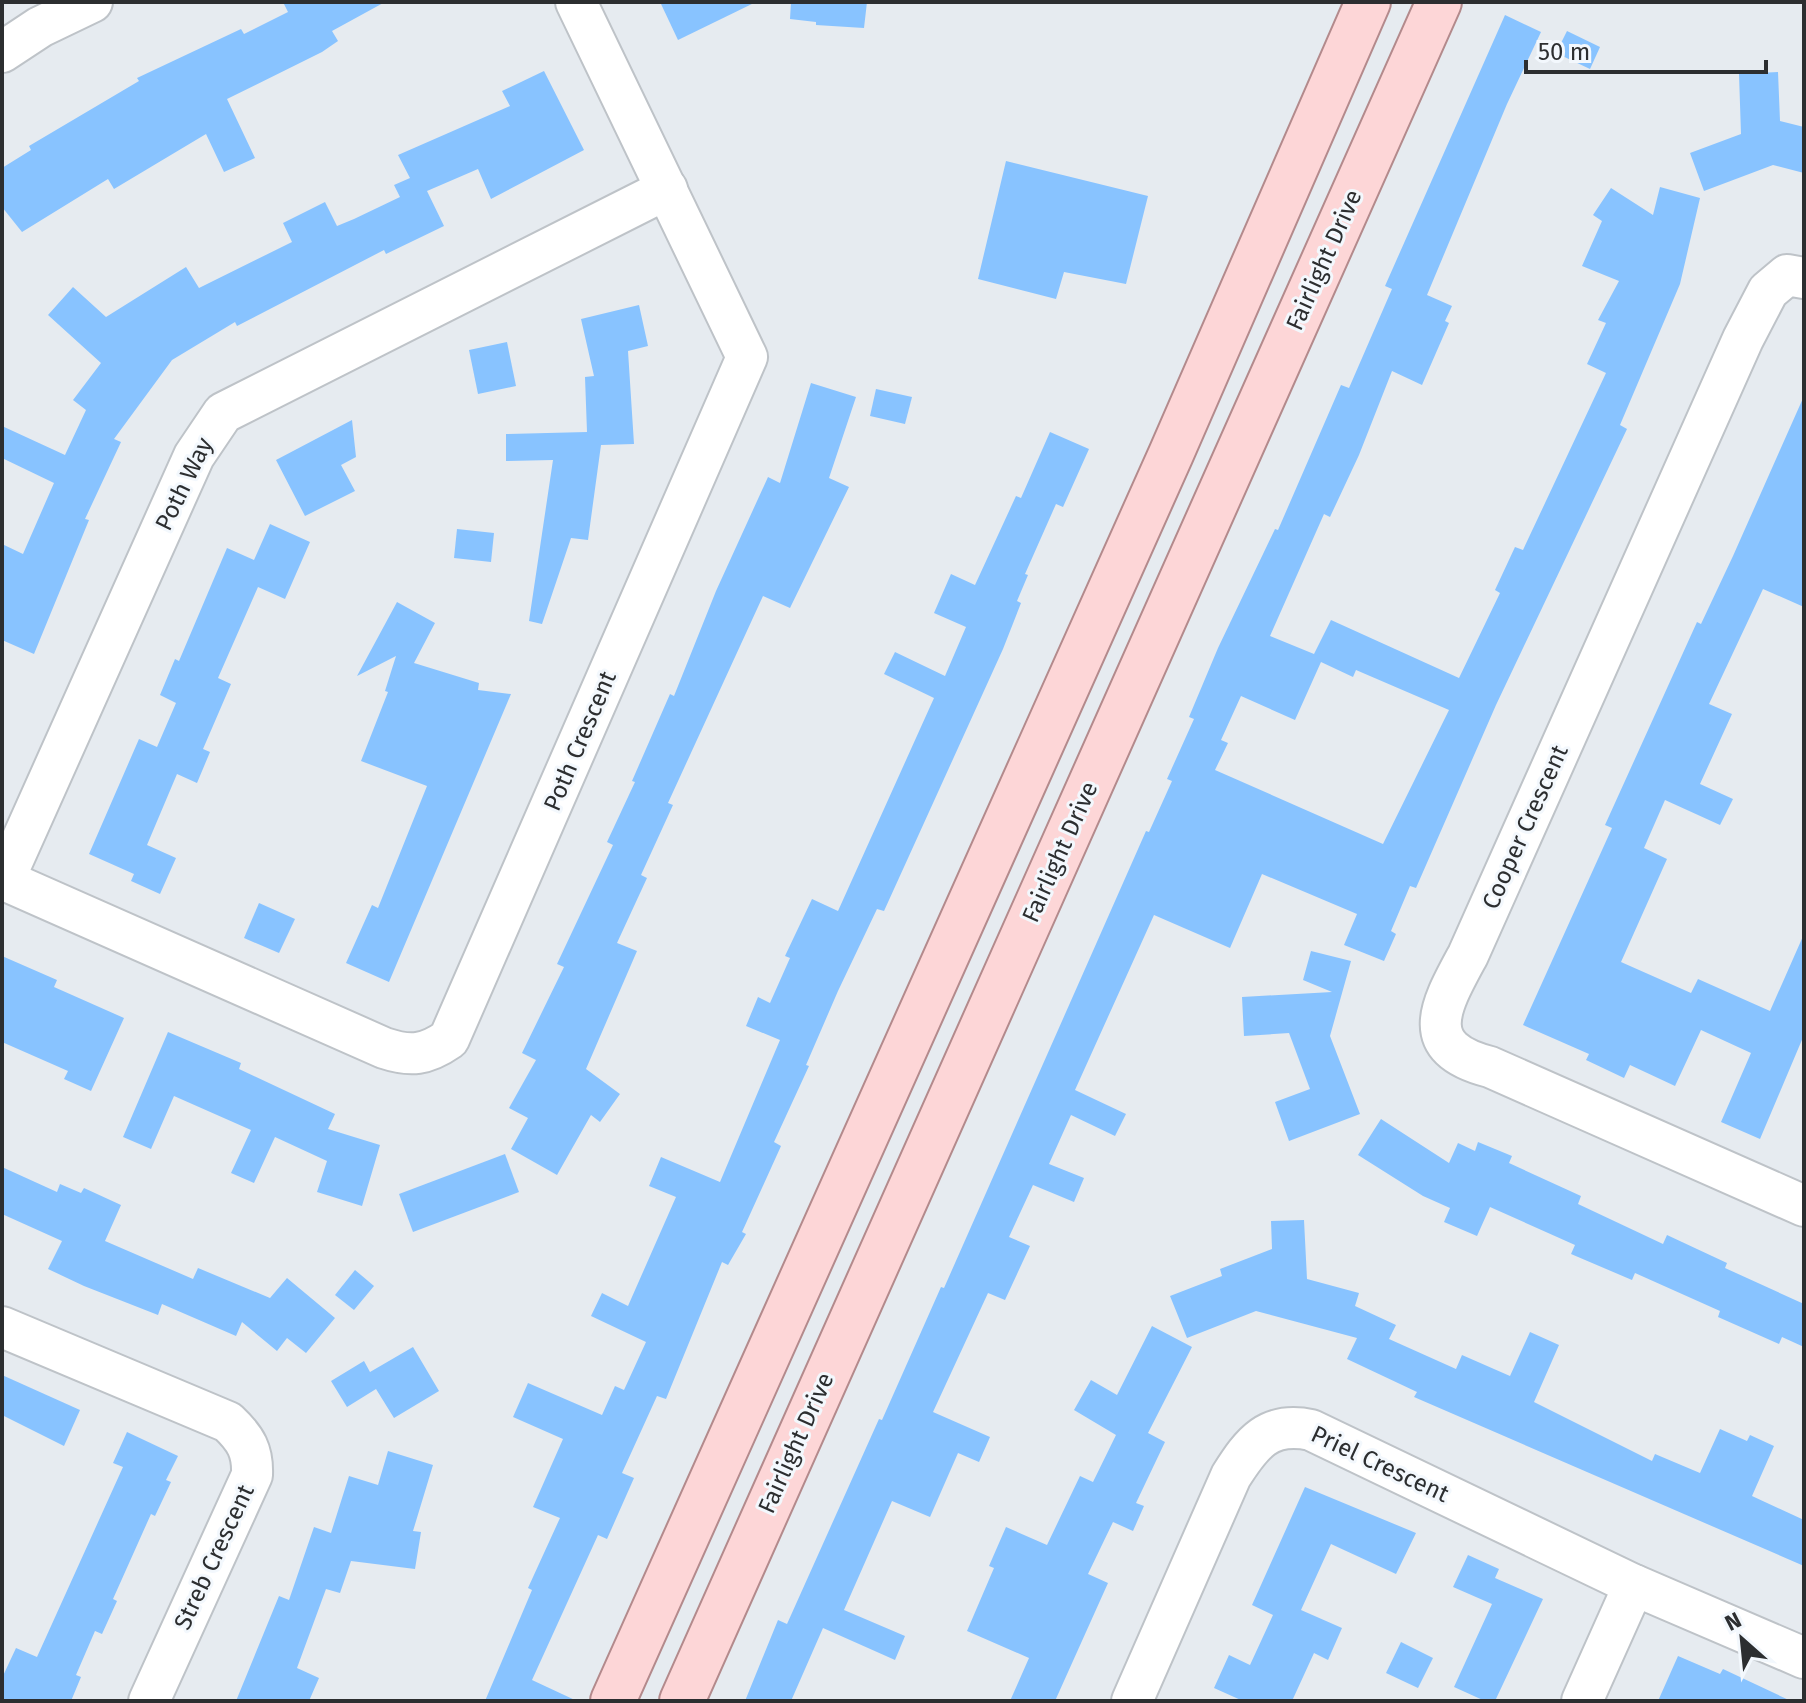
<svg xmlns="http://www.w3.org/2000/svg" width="1806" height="1703" viewBox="0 0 1806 1703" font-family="'Fira Sans',sans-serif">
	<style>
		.building { fill: #88c3ff; fill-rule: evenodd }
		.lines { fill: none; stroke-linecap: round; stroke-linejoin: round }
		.minor-casing { stroke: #bec3c8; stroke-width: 44 }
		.major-casing { stroke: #b38a8c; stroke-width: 48 }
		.minor { stroke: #fff; stroke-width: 40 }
		.major { stroke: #fdd6d7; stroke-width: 44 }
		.labels { text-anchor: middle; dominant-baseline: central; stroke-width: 6; stroke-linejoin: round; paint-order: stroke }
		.street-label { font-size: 24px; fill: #2c2e30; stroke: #f3f8fd }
	</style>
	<rect width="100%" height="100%" fill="#e6ebf0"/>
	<g class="building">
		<polygon points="283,2 385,2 332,31 338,41 322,52 227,99 255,158 224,172 206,134 114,189 108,179 22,232 2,207 2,168 31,150 29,146 139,81 137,78 241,29 244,34 288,12"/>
		<polygon points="666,2 756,2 678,40 661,4"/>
		<polygon points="791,2 867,2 864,28 816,25 816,22 790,19"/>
		<path d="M1505,15L1541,32L1507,104L1427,295L1452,306L1445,321L1449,323L1422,385L1392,371L1359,455L1330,517L1324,514L1270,636L1314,654L1331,620L1459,678L1500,593L1495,590L1515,547L1523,550L1606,373L1587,364L1606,323L1598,320L1619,281L1582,266L1602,221L1593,215L1611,188L1653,215L1660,187L1700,198L1680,284L1620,425L1627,429L1496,705L1416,888L1410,886L1391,931L1396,934L1384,961L1344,945L1357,914L1262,874L1230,948L1154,915L1075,1090L1126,1114L1115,1136L1071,1115L1049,1164L1084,1178L1074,1202L1033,1185L1009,1237L1030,1246L1005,1300L988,1293L933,1412L990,1437L979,1462L958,1453L930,1517L892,1501L844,1610L905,1636L895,1660L823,1628L791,1701H745L778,1620L787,1624L879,1419L882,1420L941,1287L944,1288L1146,831L1149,832L1172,781L1167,779L1194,719L1189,717L1218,648L1275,529L1278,530L1341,385L1349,388L1392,289L1385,286ZM1321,662L1353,677L1356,670L1449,710L1383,844L1215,770L1228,743L1221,740L1241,696L1295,720Z"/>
		<polygon points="1567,31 1600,47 1590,69 1556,53"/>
		<polygon points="544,71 584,150 491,199 478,169 427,191 444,226 386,254 384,250 237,326 235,322 172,360 114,439 121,442 85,519 89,520 34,654 2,640 2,544 23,554 54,483 2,458 2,426 65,455 86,410 73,400 101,363 48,315 73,287 106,317 186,267 199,288 292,242 283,223 325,202 337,226 354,219 400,197 394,185 410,178 398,155 510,106 502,91"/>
		<polygon points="1778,72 1780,121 1804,127 1804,173 1773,165 1704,191 1690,153 1741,134 1739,74"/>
		<polygon points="1006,161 1148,196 1126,284 1064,272 1056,299 978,279"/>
		<polygon points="639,305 648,346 628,351 634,444 601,445 588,540 571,538 542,624 529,621 553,460 506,461 506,434 587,432 585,377 594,376 581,319"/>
		<polygon points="507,342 516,386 478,394 469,350"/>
		<polygon points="811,383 856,397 829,478 849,487 790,608 763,596 668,803 673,805 641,875 647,878 617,943 637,951 586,1069 620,1094 600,1122 591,1115 557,1175 511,1149 528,1118 509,1108 536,1060 522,1053 564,967 557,964 613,845 607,842 635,782 632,781 670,694 674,696 716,591 768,477 780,483"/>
		<polygon points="876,389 912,397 905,424 870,416"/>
		<polygon points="1804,396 1804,607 1763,589 1709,704 1732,714 1700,784 1733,799 1720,825 1665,800 1644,848 1667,859 1621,962 1691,993 1698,979 1770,1011 1804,934 1804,1035 1760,1139 1721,1122 1751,1053 1701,1030 1675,1086 1630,1065 1624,1078 1586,1060 1589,1054 1523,1025 1612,828 1605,825 1697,622 1701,624 1733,556"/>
		<polygon points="352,420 356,457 341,465 355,491 305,516 276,460"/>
		<polygon points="1050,432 1089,449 1063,507 1056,504 1025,574 1028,575 1017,601 1021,603 1003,649 884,911 877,909 838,991 806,1065 809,1066 774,1142 781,1146 742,1232 746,1234 728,1265 722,1262 666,1399 657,1396 622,1473 634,1478 607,1539 598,1535 532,1680 577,1701 485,1701 532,1590 528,1588 560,1518 533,1507 563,1439 513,1417 528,1383 602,1415 615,1386 624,1390 646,1342 591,1316 602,1293 628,1306 676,1197 649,1186 661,1157 720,1182 780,1040 746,1026 758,997 770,1003 790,958 785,956 812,899 838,911 934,698 884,674 895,652 945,676 966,627 934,613 951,574 975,585 1016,496 1021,498"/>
		<polygon points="270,524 310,542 285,599 258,587 218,678 231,684 203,749 210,752 197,783 177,774 147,845 176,858 160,894 131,881 134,874 89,854 139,739 157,747 176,703 160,695 175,659 179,661 227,548 254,560"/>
		<polygon points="457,529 494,533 491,562 454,558"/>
		<polygon points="397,602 435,623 414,663 479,683 478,690 511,694 389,982 346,963 372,905 378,908 427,786 361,761 388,692 385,691 396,656 357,676"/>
		<polygon points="259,903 295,919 279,953 244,938"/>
		<polygon points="1311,951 1351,961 1330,1036 1360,1114 1289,1141 1275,1102 1310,1089 1289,1033 1244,1036 1242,997 1332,992 1303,980"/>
		<polygon points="2,956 57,980 54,987 124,1018 91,1091 64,1079 68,1071 2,1042"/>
		<polygon points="168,1032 241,1063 239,1069 335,1114 328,1129 380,1145 362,1206 317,1192 327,1161 275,1137 254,1183 231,1173 251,1130 174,1096 151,1149 123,1137"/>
		<polygon points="1381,1119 1449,1163 1458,1143 1475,1151 1478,1142 1512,1156 1509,1163 1581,1196 1578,1204 1663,1244 1667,1235 1727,1263 1725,1268 1804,1304 1804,1347 1782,1337 1779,1344 1718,1317 1720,1311 1635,1273 1632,1280 1571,1254 1575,1245 1490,1207 1477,1236 1444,1222 1450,1208 1423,1196 1358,1155"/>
		<polygon points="505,1154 519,1192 413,1232 399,1194"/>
		<polygon points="2,1167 57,1192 60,1184 81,1193 84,1188 121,1205 105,1241 193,1279 198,1268 270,1298 287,1278 335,1318 306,1353 287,1338 277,1351 242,1322 236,1336 162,1304 158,1315 84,1286 48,1269 62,1241 2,1214"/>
		<polygon points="1304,1220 1307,1279 1359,1293 1355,1306 1396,1325 1389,1339 1456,1369 1462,1355 1510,1376 1530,1332 1559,1345 1534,1402 1652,1461 1655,1454 1700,1473 1720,1429 1747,1441 1750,1435 1774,1446 1752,1496 1804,1520 1804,1566 1414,1397 1417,1392 1347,1359 1357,1338 1256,1311 1187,1338 1170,1296 1222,1276 1220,1269 1272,1249 1271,1221"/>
		<polygon points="355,1270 374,1286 354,1310 335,1295"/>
		<polygon points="1152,1326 1192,1347 1148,1433 1165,1442 1136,1503 1144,1506 1133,1531 1113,1522 1088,1574 1108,1583 1055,1701 1010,1701 1029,1658 967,1631 994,1568 989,1566 1006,1527 1047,1545 1080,1476 1093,1482 1116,1435 1074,1410 1091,1380 1117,1395"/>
		<polygon points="413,1347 439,1391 394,1418 376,1389 347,1407 331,1381 364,1361 370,1372"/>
		<polygon points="2,1375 80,1410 64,1446 2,1415"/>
		<polygon points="127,1432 178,1456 166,1480 171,1482 155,1516 151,1514 113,1599 117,1601 102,1634 95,1631 76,1675 81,1677 71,1701 2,1701 2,1678 16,1648 37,1657 123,1467 113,1463"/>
		<polygon points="388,1451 433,1465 413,1531 421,1532 415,1569 351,1561 340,1593 326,1589 297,1668 319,1678 309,1701 236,1701 279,1596 289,1600 314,1527 331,1533 349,1476 378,1485"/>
		<polygon points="1305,1487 1416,1533 1396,1574 1331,1544 1301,1610 1342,1628 1328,1660 1314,1653 1292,1701 1243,1701 1214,1688 1229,1655 1250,1665 1273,1615 1252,1605"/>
		<polygon points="1468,1555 1499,1569 1495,1578 1543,1599 1495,1701 1485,1701 1454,1687 1492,1604 1453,1587"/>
		<polygon points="1401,1642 1433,1658 1418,1688 1386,1673"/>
		<polygon points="1678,1656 1720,1674 1723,1669 1791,1701 1658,1701"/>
	</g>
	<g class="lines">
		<defs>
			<g id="minor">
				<polyline points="2,52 40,27 92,2"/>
				<path d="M1804,278L1787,275L1768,291L1743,339L1468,955C1441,1005 1415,1048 1490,1067L1804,1206"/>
				<path d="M2,879L384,1048C411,1057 426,1055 449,1039L747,357L576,2"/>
				<polyline points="4,880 194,456 223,413 667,189"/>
				<path d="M2,1327L228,1422C246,1439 253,1451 252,1475L149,1701"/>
				<path d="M1132,1701L1231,1476C1252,1443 1268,1421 1311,1430L1634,1585"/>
				<polyline points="1582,1701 1634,1585 1804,1658"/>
			</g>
			<g id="major">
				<polyline points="613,1701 1171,454 1368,2"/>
				<polyline points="682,1701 1439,2"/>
			</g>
		</defs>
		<use href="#minor" class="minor-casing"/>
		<use href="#major" class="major-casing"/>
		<use href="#minor" class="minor"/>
		<use href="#major" class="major"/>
	</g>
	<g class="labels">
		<g class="street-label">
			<text transform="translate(1324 260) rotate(-66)">Fairlight Drive</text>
			<text transform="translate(184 484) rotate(-64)">Poth Way</text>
			<text transform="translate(580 741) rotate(-67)">Poth Crescent</text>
			<text transform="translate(1525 827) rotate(-66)">Cooper Crescent</text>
			<text transform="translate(1060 852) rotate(-66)">Fairlight Drive</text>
			<text transform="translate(796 1443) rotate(-66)">Fairlight Drive</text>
			<text transform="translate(1380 1464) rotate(25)">Priel Crescent</text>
			<text transform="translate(214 1557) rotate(-65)">Streb Crescent</text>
		</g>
	</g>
	<rect width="1806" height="1703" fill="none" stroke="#2c2e30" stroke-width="8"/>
	<g transform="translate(1742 1639) rotate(333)" stroke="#f3f8fd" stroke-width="6" paint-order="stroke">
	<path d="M0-6L14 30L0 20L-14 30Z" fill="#2c2e30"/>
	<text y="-12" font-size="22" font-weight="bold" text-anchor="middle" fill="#2c2e30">N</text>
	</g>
	<path d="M1526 60v12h240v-12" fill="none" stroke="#2c2e30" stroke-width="4"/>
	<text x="1538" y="60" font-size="24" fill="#2c2e30" stroke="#f3f8fd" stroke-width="6" paint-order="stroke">50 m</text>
</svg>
